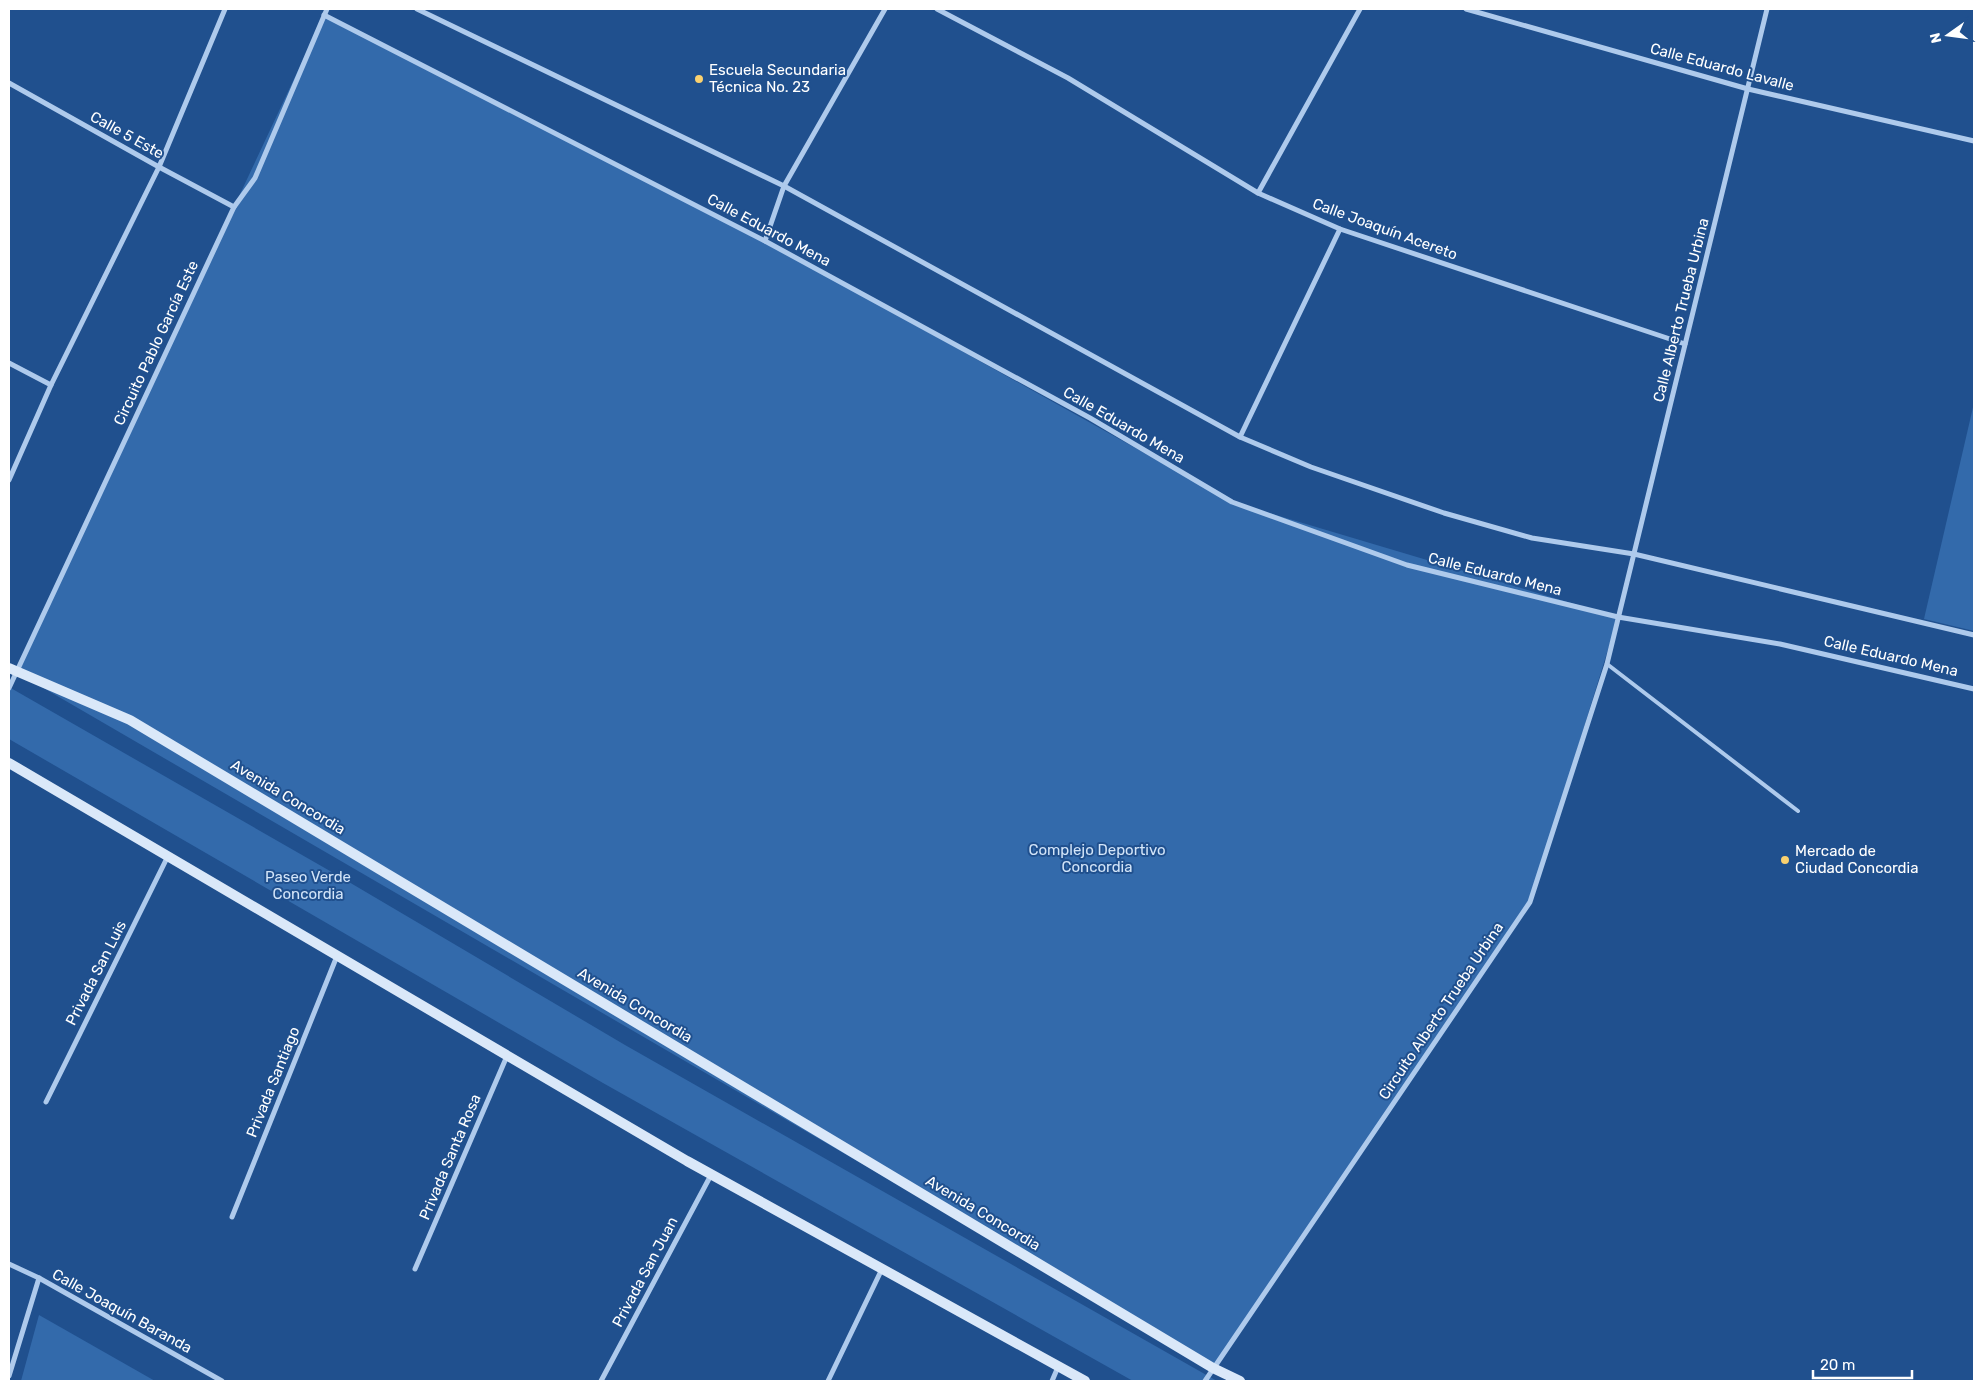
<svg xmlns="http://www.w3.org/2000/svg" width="1983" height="1390" viewBox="0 0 1983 1390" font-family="Rubik,sans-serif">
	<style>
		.green { fill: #336aab }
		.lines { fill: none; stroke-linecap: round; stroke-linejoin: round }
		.lane { stroke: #aecaec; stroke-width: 4 }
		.street { stroke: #aecaec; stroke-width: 5 }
		.secondary { stroke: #dae8f9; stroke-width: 10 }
		.poi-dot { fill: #fad16f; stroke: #20508e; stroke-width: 2 }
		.labels { text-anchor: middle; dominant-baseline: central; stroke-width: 4; stroke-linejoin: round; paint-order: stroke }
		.street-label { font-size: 15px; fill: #fff; stroke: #20508e }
		.poi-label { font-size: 15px; fill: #fff; stroke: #20508e; text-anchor: start }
		.park-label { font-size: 15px; fill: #d3e5f9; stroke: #20508e }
	</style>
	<rect width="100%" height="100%" fill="#20508e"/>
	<g class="green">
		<polygon points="324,15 765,241 1232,502 1618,617 1530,902 1213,1368 16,672"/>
		<polygon points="1974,403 1974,631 1924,619"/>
		<polygon points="9,687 337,875 625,1045 1217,1381 1133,1381 603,1083 9,739"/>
		<polygon points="39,1315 155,1381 21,1381"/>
	</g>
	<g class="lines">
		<polyline class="lane" points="1607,664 1798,811"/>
		<g class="street">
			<polyline points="417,9 784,186 1240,437 1311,467 1444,513 1532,538 1634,554 1974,635"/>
			<polyline points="937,9 1068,78 1258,193 1340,229 1685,344"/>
			<polyline points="1466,9 1748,89 1974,141"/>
			<polyline points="324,15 765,241 1090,418 1232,502 1407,565 1618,617 1780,644 1974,689"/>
			<polyline points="9,83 159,167 234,207"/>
			<polyline points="1258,193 1360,9"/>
			<polyline points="765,241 784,186 885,9"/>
			<polyline points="9,363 51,385"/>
			<polyline points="1240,437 1340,229"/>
			<polyline points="9,480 51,385 159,167 225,9"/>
			<polyline points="9,688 234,207 255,178 327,9"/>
			<polyline points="46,1102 168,856"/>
			<polyline points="232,1217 337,956"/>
			<polyline points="9,1264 39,1278 222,1381"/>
			<polyline points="415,1269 507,1056"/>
			<polyline points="9,1376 39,1278"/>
			<polyline points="601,1381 711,1175"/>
			<polyline points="828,1381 882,1269"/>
			<polyline points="1052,1381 1058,1367"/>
			<polyline points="1205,1381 1530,902 1607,664 1767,9"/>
		</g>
		<g class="secondary">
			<polyline points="9,668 130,720 1213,1368 1240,1381"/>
			<polyline points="9,763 687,1161 1085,1381"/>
		</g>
	</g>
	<g class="poi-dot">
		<circle cx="699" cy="79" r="5"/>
		<circle cx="1785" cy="860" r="5"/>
	</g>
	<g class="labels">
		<g class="street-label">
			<text transform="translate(1722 67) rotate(15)">Calle Eduardo Lavalle</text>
			<text transform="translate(127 135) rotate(29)">Calle 5 Este</text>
			<text transform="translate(1385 229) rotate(20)">Calle Joaquín Acereto</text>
			<text transform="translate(769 230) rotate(28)">Calle Eduardo Mena</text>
			<text transform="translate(1681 310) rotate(-76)">Calle Alberto Trueba Urbina</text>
			<text transform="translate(156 343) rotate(-65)">Circuito Pablo García Este</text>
			<text transform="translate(1124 425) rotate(30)">Calle Eduardo Mena</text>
			<text transform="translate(1495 574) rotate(14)">Calle Eduardo Mena</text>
			<text transform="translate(1891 656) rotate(13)">Calle Eduardo Mena</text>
			<text transform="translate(288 797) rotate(31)">Avenida Concordia</text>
			<text transform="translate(96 973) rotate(-63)">Privada San Luis</text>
			<text transform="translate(635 1005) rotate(31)">Avenida Concordia</text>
			<text transform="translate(1441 1011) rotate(-56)">Circuito Alberto Trueba Urbina</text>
			<text transform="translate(273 1082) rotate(-68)">Privada Santiago</text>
			<text transform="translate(450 1157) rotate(-67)">Privada Santa Rosa</text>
			<text transform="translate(983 1213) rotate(31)">Avenida Concordia</text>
			<text transform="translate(645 1272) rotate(-62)">Privada San Juan</text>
			<text transform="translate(122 1311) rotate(29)">Calle Joaquín Baranda</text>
		</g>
		<g class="poi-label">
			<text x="709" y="70">Escuela Secundaria<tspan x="709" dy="17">Técnica No. 23</tspan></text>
			<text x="1795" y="851">Mercado de<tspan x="1795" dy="17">Ciudad Concordia</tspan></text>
		</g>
		<g class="park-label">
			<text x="1097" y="850">Complejo Deportivo<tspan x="1097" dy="17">Concordia</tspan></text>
			<text x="308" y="877">Paseo Verde<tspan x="308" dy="17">Concordia</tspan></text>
		</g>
	</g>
	<rect width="1983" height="1390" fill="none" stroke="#ffffff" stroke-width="20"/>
	<g transform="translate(1948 35) rotate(256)" stroke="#20508e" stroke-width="4" paint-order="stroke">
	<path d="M0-4L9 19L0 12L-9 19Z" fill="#ffffff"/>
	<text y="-8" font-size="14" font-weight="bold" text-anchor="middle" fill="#ffffff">N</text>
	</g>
	<path d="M1813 1370v8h99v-8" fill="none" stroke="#ffffff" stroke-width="2.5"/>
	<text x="1820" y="1370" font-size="15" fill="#ffffff" stroke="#20508e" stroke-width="4" paint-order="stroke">20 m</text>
</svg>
